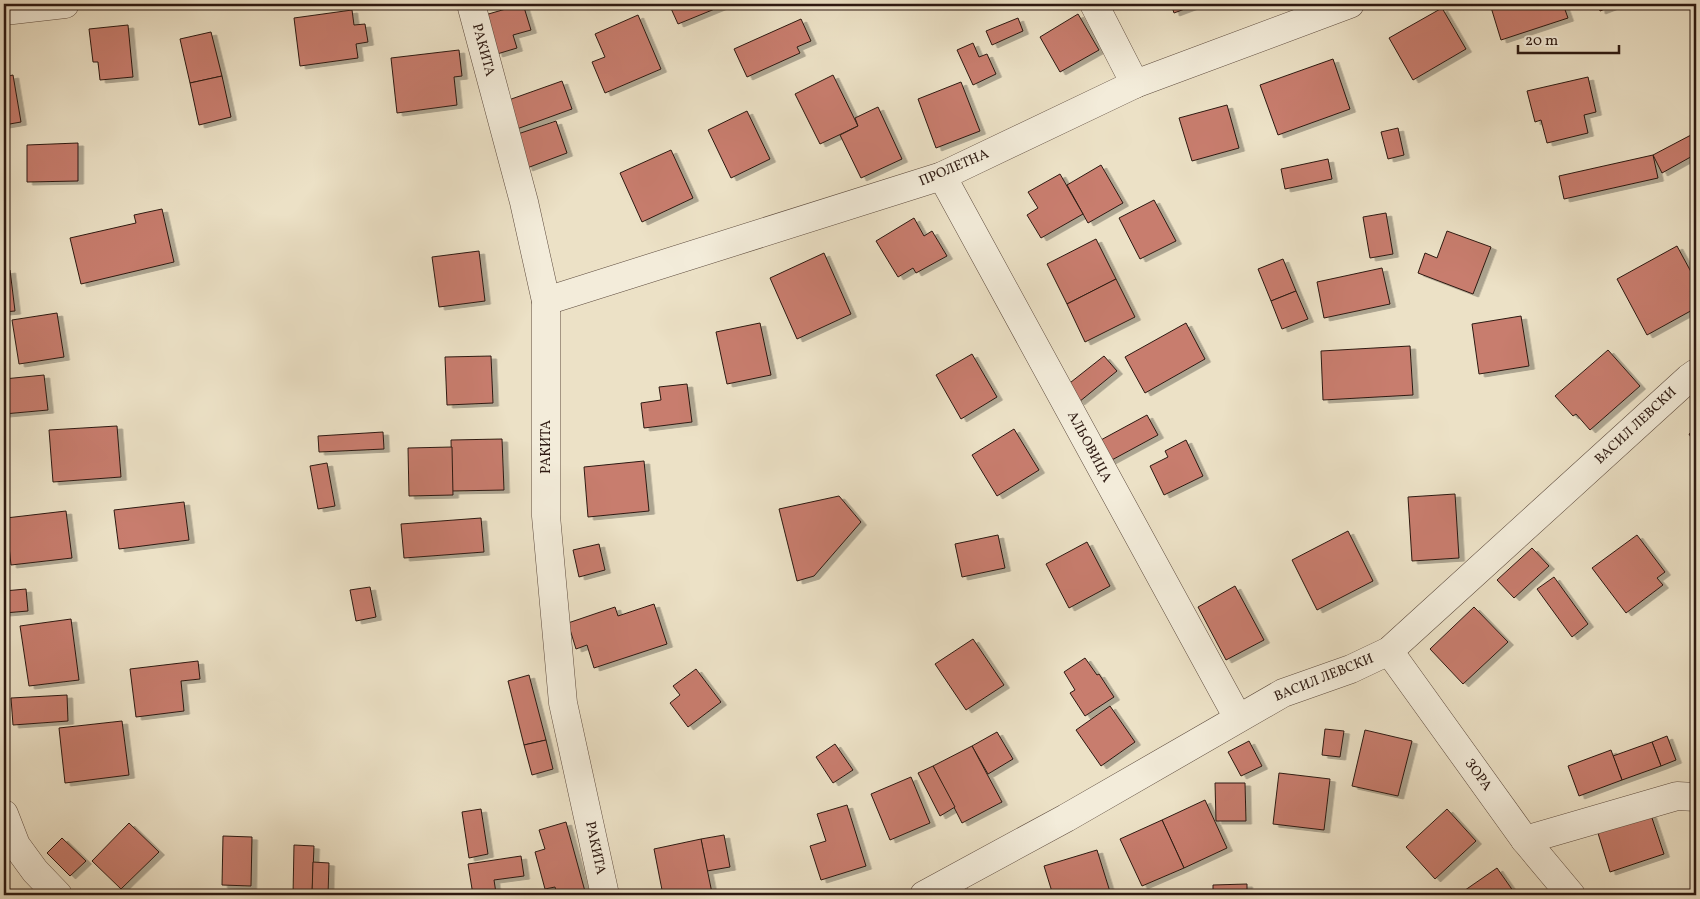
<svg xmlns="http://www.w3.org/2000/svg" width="1700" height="899" viewBox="0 0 1700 899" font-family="Vollkorn,serif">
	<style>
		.building { fill: #c87d6e; stroke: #2d1911; filter: url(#shadow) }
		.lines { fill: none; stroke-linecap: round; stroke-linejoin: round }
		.minor-casing { stroke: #5d4b3e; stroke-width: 29 }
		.minor { stroke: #f3ecda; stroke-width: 28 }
		.labels { text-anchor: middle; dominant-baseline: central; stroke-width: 4; stroke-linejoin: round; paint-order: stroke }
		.street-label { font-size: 14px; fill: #2d1911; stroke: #f3ecda }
	</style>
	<defs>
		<filter id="shadow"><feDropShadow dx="5.5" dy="3" stdDeviation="0" flood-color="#0004"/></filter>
	</defs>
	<rect width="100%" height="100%" fill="#ece1c6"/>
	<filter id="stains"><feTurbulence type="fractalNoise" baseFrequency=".004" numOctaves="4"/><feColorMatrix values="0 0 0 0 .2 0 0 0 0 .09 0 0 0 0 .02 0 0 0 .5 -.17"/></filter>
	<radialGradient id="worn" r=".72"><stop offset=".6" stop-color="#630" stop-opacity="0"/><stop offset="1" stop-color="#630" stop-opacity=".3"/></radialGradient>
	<g class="building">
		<polygon points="523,4 531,30 513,35 517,48 497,54 485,15"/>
		<polygon points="669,4 722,4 722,6 678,24"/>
		<polygon points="1171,4 1198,4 1174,13"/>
		<polygon points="1490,4 1563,4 1568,18 1501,40"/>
		<polygon points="1598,4 1618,4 1600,11"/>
		<polygon points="1442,8 1466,49 1413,80 1389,38"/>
		<polygon points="352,10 354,25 365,24 368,42 356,44 358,58 300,66 294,18"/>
		<polygon points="1078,14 1099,50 1060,72 1040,37"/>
		<polygon points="638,15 661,69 605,93 592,62 605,57 595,34"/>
		<polygon points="1018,18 1023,31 992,45 986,31"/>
		<polygon points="801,19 811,41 797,47 800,53 747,77 734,49"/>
		<polygon points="128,25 133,77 100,80 98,62 93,62 89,29"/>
		<polygon points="211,32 222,76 190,83 180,39"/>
		<polygon points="973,43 979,57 987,54 996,74 973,85 957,50"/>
		<polygon points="459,50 462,76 454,77 457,105 397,113 391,58"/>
		<polygon points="1333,59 1350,109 1278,135 1260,85"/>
		<polygon points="13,75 21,122 4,125 4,77"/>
		<polygon points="833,75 858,126 820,144 795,94"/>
		<polygon points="222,76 231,117 199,125 190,83"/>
		<polygon points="1588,77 1596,112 1584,115 1588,133 1547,143 1541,120 1535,122 1527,91"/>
		<polygon points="562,81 572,109 514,130 503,102"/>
		<polygon points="961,82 980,131 936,148 918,99"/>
		<polygon points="1227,105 1239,148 1192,161 1179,118"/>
		<polygon points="878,107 902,159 861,178 840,135 858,126 855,118"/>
		<polygon points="747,111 770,159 731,178 708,130"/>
		<polygon points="556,121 567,153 527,168 515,135"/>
		<polygon points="1398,128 1404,155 1388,159 1381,132"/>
		<polygon points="1691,135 1696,145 1696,154 1662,173 1653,155"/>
		<polygon points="78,143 78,181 27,182 27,145"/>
		<polygon points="671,150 693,198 642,222 620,173"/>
		<polygon points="1653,155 1658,178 1564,199 1559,176"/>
		<polygon points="1328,159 1332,179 1285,189 1281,169"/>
		<polygon points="1101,165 1123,203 1088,223 1067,185"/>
		<polygon points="1060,174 1083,214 1041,238 1027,215 1038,208 1028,192"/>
		<polygon points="1154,200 1176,241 1140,259 1119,218"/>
		<polygon points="162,209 174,262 81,284 70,238 136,223 134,215"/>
		<polygon points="1386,213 1393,254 1370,258 1363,217"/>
		<polygon points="914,218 924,236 932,231 947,256 916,273 913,268 898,277 876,241"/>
		<polygon points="1447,231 1491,247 1473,294 1418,273 1425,253 1437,258"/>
		<polygon points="1096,239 1116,279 1067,304 1047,264"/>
		<polygon points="1677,246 1696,281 1696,308 1647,335 1617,279"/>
		<polygon points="479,251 485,301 439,307 432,257"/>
		<polygon points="824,253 851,314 797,339 770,278"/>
		<polygon points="1283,259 1296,291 1271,301 1258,269"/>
		<polygon points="1382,268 1390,304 1324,318 1317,282"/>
		<polygon points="10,270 15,311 4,312 4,271"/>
		<polygon points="1116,279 1135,317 1085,342 1067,304"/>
		<polygon points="1296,291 1308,319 1282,329 1271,301"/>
		<polygon points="57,313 64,357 19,364 12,320"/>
		<polygon points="1521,316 1529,366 1479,374 1472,324"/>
		<polygon points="760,323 771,375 727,384 716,332"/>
		<polygon points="1186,323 1205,359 1145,393 1125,357"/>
		<polygon points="1410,346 1413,395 1323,400 1321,351"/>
		<polygon points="1608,350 1640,386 1590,430 1576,414 1573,416 1555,396"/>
		<polygon points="972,354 997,397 961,419 936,375"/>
		<polygon points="491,356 493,403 447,405 445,357"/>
		<polygon points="1104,356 1117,371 1079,402 1066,386"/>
		<polygon points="44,375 48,410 4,414 4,379"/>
		<polygon points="687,384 692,422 644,428 641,403 661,400 659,387"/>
		<polygon points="1147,415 1158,435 1110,461 1099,441"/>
		<polygon points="117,426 121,477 53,482 49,430"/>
		<polygon points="1014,429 1039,470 997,496 972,455"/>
		<polygon points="1696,430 1696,446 1689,434"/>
		<polygon points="383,432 384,449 319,452 318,436"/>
		<polygon points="502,439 504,490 452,491 451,440"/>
		<polygon points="1186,440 1203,476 1164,495 1150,466 1168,457 1165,451"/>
		<polygon points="452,447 453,495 409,496 408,448"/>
		<polygon points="644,461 649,511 588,517 584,467"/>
		<polygon points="327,463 335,506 318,509 310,466"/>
		<polygon points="1455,494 1459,558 1412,561 1408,497"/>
		<polygon points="839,496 861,522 814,576 797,581 779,509"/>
		<polygon points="184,502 189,540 119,549 114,510"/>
		<polygon points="66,511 72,558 11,565 6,518"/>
		<polygon points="481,518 484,552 404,558 401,524"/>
		<polygon points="1348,531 1373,581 1317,610 1292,560"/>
		<polygon points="998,535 1005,568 962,577 955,544"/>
		<polygon points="1637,535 1665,572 1657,578 1663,585 1626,613 1592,568"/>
		<polygon points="1087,542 1110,586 1069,608 1046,564"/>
		<polygon points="599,544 605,570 579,577 573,550"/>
		<polygon points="1532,548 1549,566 1514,598 1497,580"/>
		<polygon points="1554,577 1588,624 1572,637 1537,589"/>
		<polygon points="1235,586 1264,640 1226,660 1198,607"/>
		<polygon points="370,587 376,617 356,621 350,590"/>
		<polygon points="26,589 28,611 4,613 4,591"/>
		<polygon points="654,604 667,644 594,668 587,645 576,649 568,623 615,607 618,616"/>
		<polygon points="1474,607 1508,642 1463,684 1430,649"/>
		<polygon points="71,619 79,680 29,686 20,626"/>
		<polygon points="973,639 1004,685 966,710 935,664"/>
		<polygon points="1085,658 1097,675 1099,674 1114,697 1085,716 1070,693 1075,690 1064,672"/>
		<polygon points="198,661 200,679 181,681 184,711 136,717 130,669"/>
		<polygon points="696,669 721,702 688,727 670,703 680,695 673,686"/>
		<polygon points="529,675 546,740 524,745 508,681"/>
		<polygon points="67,695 68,721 13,725 11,698"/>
		<polygon points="1110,706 1135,742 1101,766 1076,730"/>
		<polygon points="122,721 129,775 65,783 59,728"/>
		<polygon points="1325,729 1344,731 1340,757 1322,755"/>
		<polygon points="1365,730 1412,741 1398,796 1352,786"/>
		<polygon points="997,732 1013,759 988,774 972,746"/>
		<polygon points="1667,736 1676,760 1661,766 1652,742"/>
		<polygon points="546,740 553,769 532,775 524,745"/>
		<polygon points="1249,741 1262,766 1241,776 1228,752"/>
		<polygon points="1652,742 1661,766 1622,780 1613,756"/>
		<polygon points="835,744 853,770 833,783 816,757"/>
		<polygon points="972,746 1002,802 962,823 933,766"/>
		<polygon points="1611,750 1622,780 1579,796 1568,766"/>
		<polygon points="933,766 955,807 940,816 918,773"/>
		<polygon points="1279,773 1330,779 1324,830 1273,824"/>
		<polygon points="911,777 930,823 890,840 871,794"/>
		<polygon points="1215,783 1245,783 1246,821 1216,821"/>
		<polygon points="1205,800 1227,848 1184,868 1162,820"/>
		<polygon points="847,805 866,866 821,880 810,846 826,841 817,814"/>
		<polygon points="481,809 488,854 469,858 462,812"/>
		<polygon points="1447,809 1476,841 1435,879 1406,847"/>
		<polygon points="1650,812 1664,854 1610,872 1597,830"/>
		<polygon points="1162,820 1184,868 1142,886 1120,839"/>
		<polygon points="566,822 586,895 557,895 555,887 545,889 535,852 545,849 539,830"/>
		<polygon points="129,823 159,852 121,889 92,861"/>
		<polygon points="724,835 730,867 707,871 701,839"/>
		<polygon points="223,836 252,837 251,886 222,885"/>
		<polygon points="62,838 86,861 70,876 47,853"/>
		<polygon points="701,839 712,893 699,895 663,895 654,849"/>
		<polygon points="294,845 314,846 312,895 293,895"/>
		<polygon points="1097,850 1111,895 1053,895 1044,866"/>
		<polygon points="521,856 524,876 494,880 496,893 473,895 468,864"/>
		<polygon points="313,862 329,863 328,895 312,895"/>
		<polygon points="1497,868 1516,895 1458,895"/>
		<polygon points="1247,884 1247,895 1213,895 1213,885"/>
		<polygon points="968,889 970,895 954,895"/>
	</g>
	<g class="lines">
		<defs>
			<g id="minor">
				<polyline points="471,4 524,202 546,301 546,516 563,703 605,895"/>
				<polyline points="1094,4 1135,84"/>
				<polyline points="4,11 65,4"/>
				<polyline points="942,176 1238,718"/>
				<polyline points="546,301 942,176 1135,84 1350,4"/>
				<polyline points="1389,651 1525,840 1571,895"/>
				<polyline points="4,814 16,845 35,871 58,895"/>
				<polyline points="1525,840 1677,796 1696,797"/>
				<polyline points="924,895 1066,818 1283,693 1351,669 1389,651 1689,378 1696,373"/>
			</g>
		</defs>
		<use href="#minor" class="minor-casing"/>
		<use href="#minor" class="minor"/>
	</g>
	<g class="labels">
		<g class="street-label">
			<text transform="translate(483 50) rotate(75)">РАКИТА</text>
			<text transform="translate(954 168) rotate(-23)">ПРОЛЕТНА</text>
			<text transform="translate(1636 426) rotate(-43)">ВАСИЛ ЛЕВСКИ</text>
			<text transform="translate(546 447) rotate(-90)">РАКИТА</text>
			<text transform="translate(1089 447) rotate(62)">АЛЬОВИЦА</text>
			<text transform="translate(1324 678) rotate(-22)">ВАСИЛ ЛЕВСКИ</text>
			<text transform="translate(1478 775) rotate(54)">ЗОРА</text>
			<text transform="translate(595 848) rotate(78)">РАКИТА</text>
		</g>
	</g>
	<rect width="1700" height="899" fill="none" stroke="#ece1c6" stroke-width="20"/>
	<rect x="5" y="5" width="1690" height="889" fill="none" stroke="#2d1911" stroke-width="2.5"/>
	<rect x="10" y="10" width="1680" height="879" fill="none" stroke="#2d1911"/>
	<path d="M1518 45v8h101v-8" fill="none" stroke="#2d1911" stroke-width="2.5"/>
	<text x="1525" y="45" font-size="15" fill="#2d1911" stroke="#f3ecda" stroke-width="4" paint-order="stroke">20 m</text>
	<rect width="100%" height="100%" filter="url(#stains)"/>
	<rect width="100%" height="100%" fill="url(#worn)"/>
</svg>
